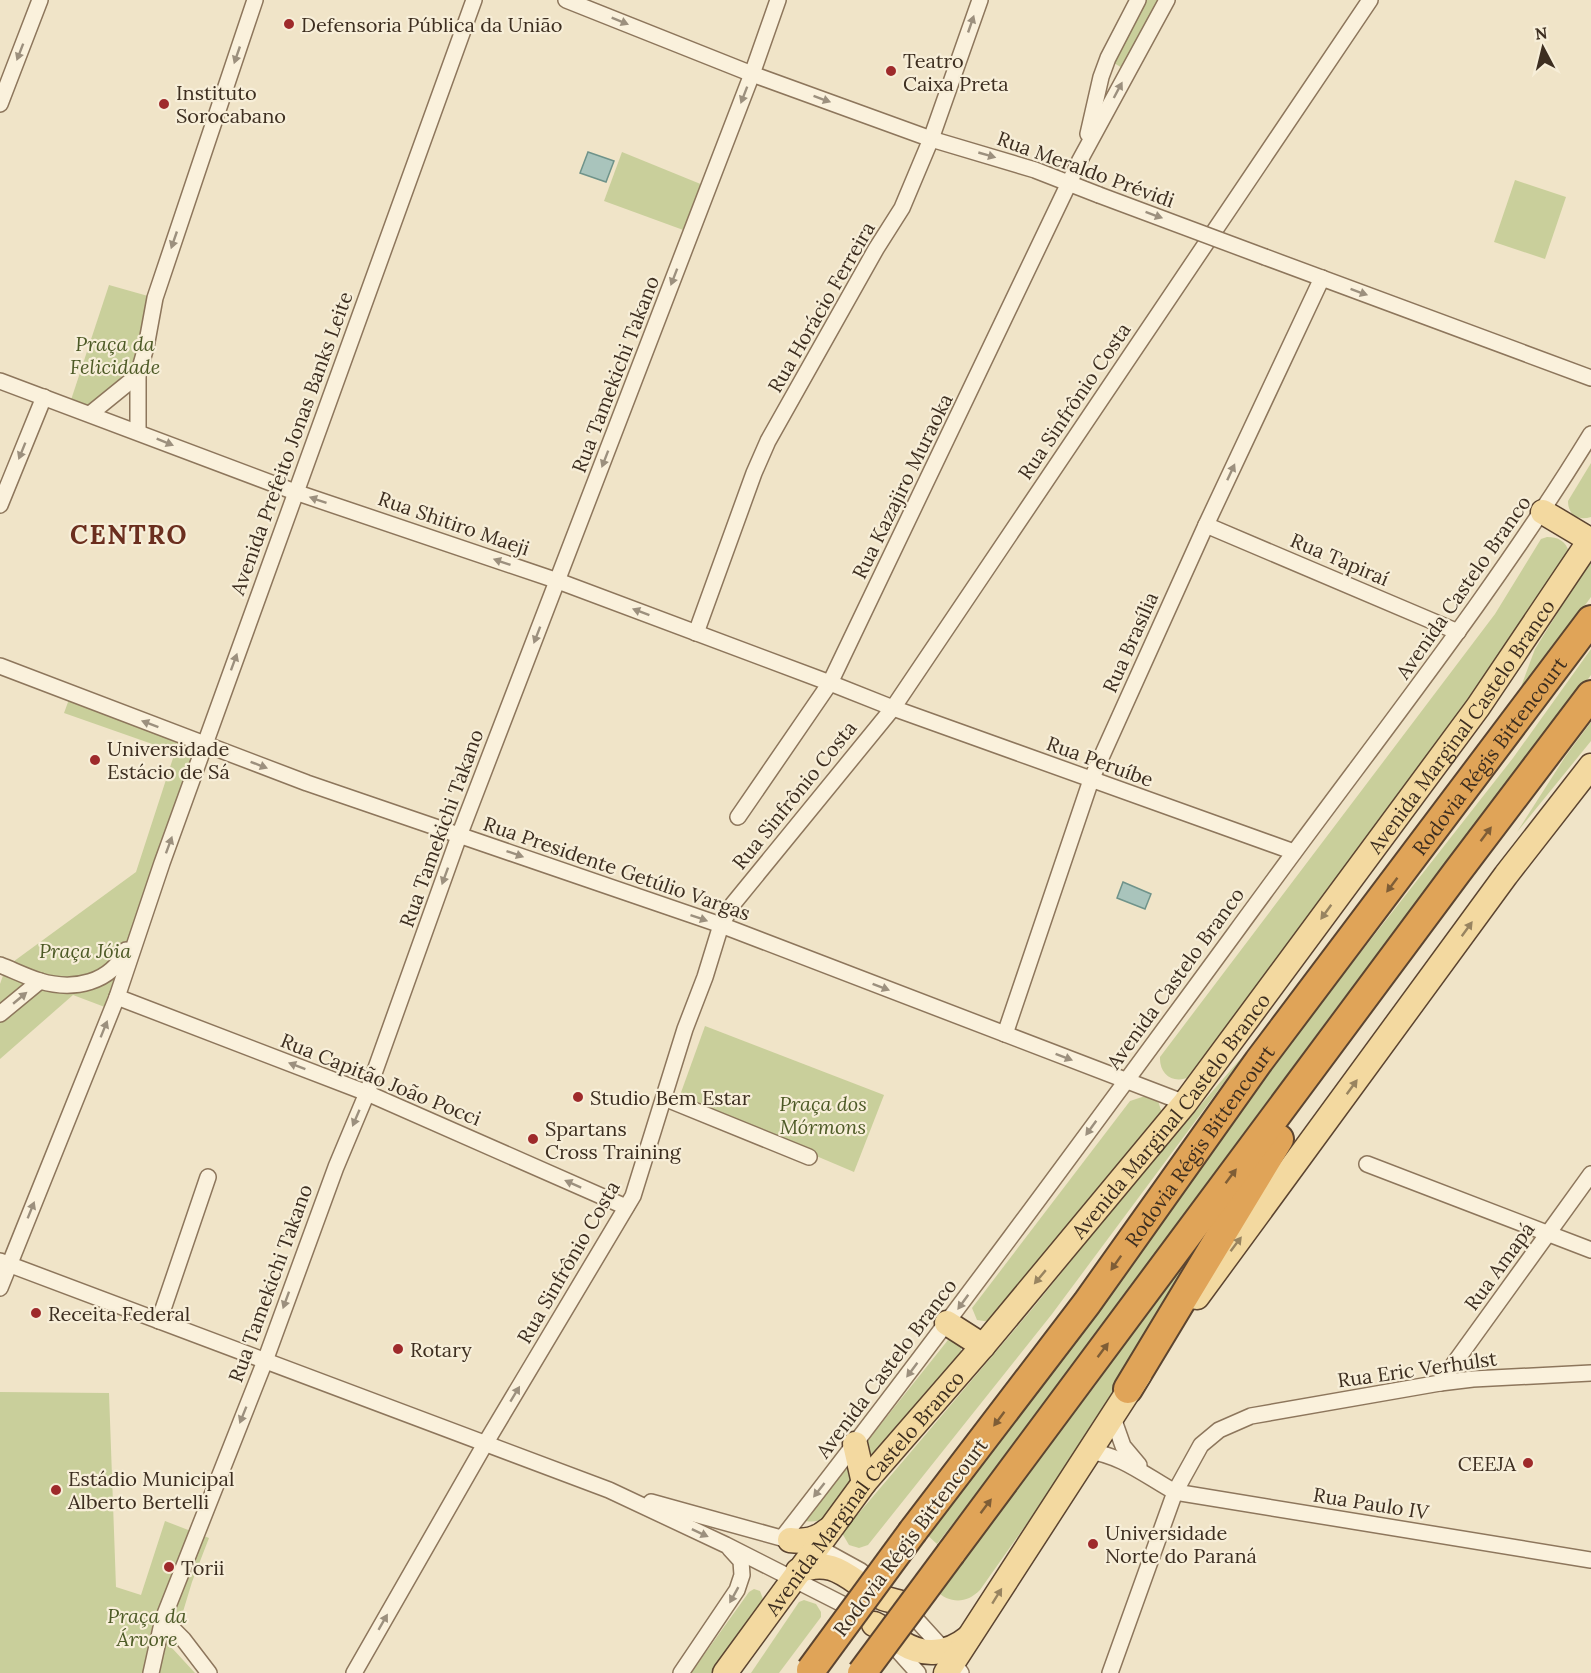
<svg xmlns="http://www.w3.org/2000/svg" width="1591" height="1673" viewBox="0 0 1591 1673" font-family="Lora,serif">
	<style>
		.green { fill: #c9cf9b }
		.water { fill: #a9c4bc; stroke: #6f938a; stroke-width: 1.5 }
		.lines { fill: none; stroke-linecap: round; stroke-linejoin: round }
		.minor-casing { stroke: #8d765c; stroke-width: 18 }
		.primary-casing { stroke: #5b4430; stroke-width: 27 }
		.motorway-casing { stroke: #5b4430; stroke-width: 32 }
		.minor { stroke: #faf1dc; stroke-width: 15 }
		.primary { stroke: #f3d9a0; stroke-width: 24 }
		.motorway { stroke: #e0a458; stroke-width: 28 }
		.minor-bridge-casing { stroke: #8d765c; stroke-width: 18; stroke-linecap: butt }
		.motorway-bridge-casing { stroke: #5b4430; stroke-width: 32; stroke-linecap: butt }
		.minor-bridge { stroke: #faf1dc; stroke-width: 15 }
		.motorway-bridge { stroke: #e0a458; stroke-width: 28 }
		.oneway { fill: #9c907e }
		.oneway2 { fill: #7e5d36 }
		.oneway3 { fill: #988460 }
		.poi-dot { fill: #9e2a2b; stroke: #f7eed8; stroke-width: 2 }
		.labels { text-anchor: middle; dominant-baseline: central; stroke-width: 4.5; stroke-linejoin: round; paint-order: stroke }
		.poi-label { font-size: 20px; fill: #3d2e20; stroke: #f7eed8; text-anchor: start }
		.street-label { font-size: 20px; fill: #3d2e20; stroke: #f7eed8 }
		.park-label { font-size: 20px; font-style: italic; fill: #4d5a26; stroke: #f7eed8 }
		.district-label { font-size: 26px; font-weight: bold; letter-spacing: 1.5px; fill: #6b2e1e; stroke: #f7eed8 }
	</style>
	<rect width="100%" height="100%" fill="#f0e4c8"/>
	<g class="green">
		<polygon points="1146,0 1160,0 1124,69 1114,63"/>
		<polygon points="622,152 703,185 686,231 604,201"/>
		<polygon points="1515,180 1566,197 1545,259 1494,242"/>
		<polygon points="109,285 155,298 138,375 90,414 69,406"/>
		<path d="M1591,463V517C1578,521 1568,515 1568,501Z"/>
		<path d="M1547,537C1558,537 1566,541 1569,552L1517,639L1192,1075C1176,1086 1159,1076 1160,1057L1495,614L1541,539Z"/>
		<polygon points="1591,559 1591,597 1516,700 1535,649"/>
		<polygon points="1591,649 1591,675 1526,764 1343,999 1180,1219 1075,1367 937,1544 924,1532 1332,989 1513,758"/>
		<polygon points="71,694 205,745 110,1009 73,995 0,1059 0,984 6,967 136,872 175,752 64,713"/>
		<polygon points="1591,722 1591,741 1517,832 1565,757"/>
		<polygon points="705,1026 884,1095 854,1172 679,1098"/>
		<polygon points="1249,1049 1052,1314 868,1545 859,1548 849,1545 842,1533 1033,1308 1139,1176"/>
		<polygon points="1142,1097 1149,1097 1158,1101 1162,1113 990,1322 977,1320 972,1308 1130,1101"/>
		<path d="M1187,1256L1163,1316L1080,1448L980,1590C966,1604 950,1604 935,1590L1095,1386Z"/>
		<polygon points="948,1340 954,1340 961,1346 961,1353 879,1456 869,1455 865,1444"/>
		<polygon points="0,1392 109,1393 116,1587 141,1595 165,1521 209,1538 192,1582 172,1648 195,1673 0,1673"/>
		<path d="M848,1462L853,1486C840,1504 827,1528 802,1520Z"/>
		<polygon points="754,1589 760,1591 763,1599 713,1673 691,1673 749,1592"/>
		<polygon points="804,1600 816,1604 821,1612 821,1617 779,1673 751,1673 799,1602"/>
	</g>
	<g class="water">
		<polygon points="588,152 614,161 606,182 580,173"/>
		<polygon points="1123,882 1151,894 1145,909 1117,898"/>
	</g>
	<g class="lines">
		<defs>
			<g id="minor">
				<polyline points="566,0 752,74 931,139 1035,170 1099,195"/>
				<polyline points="0,104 40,0"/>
				<polyline points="1088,134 1101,77 1108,58 1138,0"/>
				<polyline points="1265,257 1591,378"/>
				<polyline points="0,381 295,492 558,581 830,683 893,708 1294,852"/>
				<polyline points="90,414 138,375 146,347 155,298 255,0"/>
				<polyline points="138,431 138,375"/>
				<polyline points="0,505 44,397"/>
				<polyline points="1206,525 1458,632"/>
				<polyline points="696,633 754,473 768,441 876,249 902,208 931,139 980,0"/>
				<polyline points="0,666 307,783 721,925 1185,1103"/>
				<polyline points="738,817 830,683 1080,160 1167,0"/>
				<path d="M0,965C13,970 27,977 40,981C74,991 111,983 126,950"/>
				<polyline points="117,997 367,1093 626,1207"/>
				<polyline points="0,1014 40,981"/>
				<polyline points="1005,1034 1091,780 1206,525 1322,278"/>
				<polyline points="664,1098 809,1157"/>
				<polyline points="1367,1164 1591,1250"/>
				<polyline points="0,1261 609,1490 726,1545 860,1613"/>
				<polyline points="0,1288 117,997 162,863 474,0"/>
				<polyline points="159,1321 208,1177"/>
				<polyline points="1440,1383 1591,1174"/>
				<polyline points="1112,1415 1123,1446 1139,1465"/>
				<path d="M1088,1451C1121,1455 1146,1476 1175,1492L1591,1560"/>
				<polyline points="651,1502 821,1549 861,1571"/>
				<path d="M782,1538C951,1321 1113,1099 1276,877C1383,731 1496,589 1591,434"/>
				<polyline points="905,1607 945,1651 961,1673"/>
				<polyline points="163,1619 183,1639 209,1673"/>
				<polyline points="892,1644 918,1673"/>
				<polyline points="151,1673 163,1619 265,1361 336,1167 367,1093 459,836 752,74 778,0"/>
				<polyline points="354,1673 485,1444 633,1196 685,1029 705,977 721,925 733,904 893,708 1370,0"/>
				<polyline points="681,1673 737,1590 742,1575 741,1561 730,1549"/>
				<polyline points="1110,1673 1175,1492 1201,1445 1219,1430 1251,1416 1440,1383 1473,1379 1591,1373"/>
			</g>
			<g id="primary">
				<polyline points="1543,512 1590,540"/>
				<polyline points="1197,1297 1506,875 1591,766"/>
				<polyline points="947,1323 983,1346"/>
				<polyline points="855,1444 864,1483"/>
				<path d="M790,1540C805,1542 816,1540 828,1530"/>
				<path d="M798,1571C837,1555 851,1584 883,1598C889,1600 896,1601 901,1603"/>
				<path d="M874,1624C887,1630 891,1636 902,1643C924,1657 948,1654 968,1638"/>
				<path id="s1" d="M725,1673L864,1483L983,1346L1185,1103L1478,707L1591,539"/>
				<polyline points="946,1673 1139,1375"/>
			</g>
			<g id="motorway">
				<polyline points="1128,1389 1279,1139"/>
				<path id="s2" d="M913,1531L1087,1303L1259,1061L1591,620"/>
				<polyline points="951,1553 1457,872 1591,695"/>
			</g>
		</defs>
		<use href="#minor" class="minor-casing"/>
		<use href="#primary" class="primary-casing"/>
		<use href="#motorway" class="motorway-casing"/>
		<use href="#minor" class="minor"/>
		<use href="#primary" class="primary"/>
		<use href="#motorway" class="motorway"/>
		<defs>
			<polyline id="minor-bridge" points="1099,195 1265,257"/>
			<g id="motorway-bridge">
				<polyline points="811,1670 913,1531"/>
				<polyline points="862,1673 951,1553"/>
			</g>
		</defs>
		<use href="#minor-bridge" class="minor-bridge-casing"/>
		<use href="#motorway-bridge" class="motorway-bridge-casing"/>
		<use href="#minor-bridge" class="minor-bridge"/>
		<use href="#motorway-bridge" class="motorway-bridge"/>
	</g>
	<defs><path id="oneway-solid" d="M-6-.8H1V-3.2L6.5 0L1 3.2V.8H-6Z" transform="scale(1.5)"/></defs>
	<g class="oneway">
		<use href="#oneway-solid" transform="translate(620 21) rotate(22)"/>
		<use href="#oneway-solid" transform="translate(971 24) rotate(-71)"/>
		<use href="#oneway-solid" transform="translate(20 52) rotate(111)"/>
		<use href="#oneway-solid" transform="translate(237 55) rotate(109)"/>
		<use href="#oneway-solid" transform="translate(1118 90) rotate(-62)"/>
		<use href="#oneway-solid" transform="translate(744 95) rotate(111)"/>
		<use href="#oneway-solid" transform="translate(822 99) rotate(20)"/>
		<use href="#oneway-solid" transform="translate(987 155) rotate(16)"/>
		<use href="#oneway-solid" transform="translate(1154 215) rotate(20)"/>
		<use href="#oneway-solid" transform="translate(174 240) rotate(109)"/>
		<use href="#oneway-solid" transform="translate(674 277) rotate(111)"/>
		<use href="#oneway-solid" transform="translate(1359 292) rotate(20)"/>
		<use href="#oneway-solid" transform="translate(165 442) rotate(22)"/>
		<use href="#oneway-solid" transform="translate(22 451) rotate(112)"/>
		<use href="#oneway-solid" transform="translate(605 459) rotate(111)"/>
		<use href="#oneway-solid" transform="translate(1231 472) rotate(-65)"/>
		<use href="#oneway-solid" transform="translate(318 500) rotate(-161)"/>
		<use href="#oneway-solid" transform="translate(502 562) rotate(-161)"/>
		<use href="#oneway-solid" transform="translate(641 612) rotate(-159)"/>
		<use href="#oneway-solid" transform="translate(537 635) rotate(111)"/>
		<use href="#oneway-solid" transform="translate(234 662) rotate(-70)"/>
		<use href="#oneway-solid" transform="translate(150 724) rotate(-159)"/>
		<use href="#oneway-solid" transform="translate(259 765) rotate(21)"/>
		<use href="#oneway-solid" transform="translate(169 845) rotate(-70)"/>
		<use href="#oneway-solid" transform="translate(515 854) rotate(19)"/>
		<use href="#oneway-solid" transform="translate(445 876) rotate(110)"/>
		<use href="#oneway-solid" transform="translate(699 918) rotate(19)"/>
		<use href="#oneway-solid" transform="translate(881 987) rotate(21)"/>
		<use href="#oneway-solid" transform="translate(20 998) rotate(-40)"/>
		<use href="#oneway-solid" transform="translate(104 1029) rotate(-68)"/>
		<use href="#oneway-solid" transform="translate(1064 1057) rotate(21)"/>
		<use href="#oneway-solid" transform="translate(297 1066) rotate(-159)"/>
		<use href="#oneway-solid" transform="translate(356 1118) rotate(113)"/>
		<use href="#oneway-solid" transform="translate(1091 1128) rotate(126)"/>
		<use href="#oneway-solid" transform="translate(573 1184) rotate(-156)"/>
		<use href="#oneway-solid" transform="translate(31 1210) rotate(-68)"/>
		<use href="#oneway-solid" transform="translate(286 1300) rotate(110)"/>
		<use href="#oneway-solid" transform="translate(963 1302) rotate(126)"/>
		<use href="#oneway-solid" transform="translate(912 1370) rotate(127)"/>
		<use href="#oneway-solid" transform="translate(515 1394) rotate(-59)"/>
		<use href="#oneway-solid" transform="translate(243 1415) rotate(112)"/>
		<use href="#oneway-solid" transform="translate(819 1490) rotate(128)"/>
		<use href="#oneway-solid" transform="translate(700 1533) rotate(25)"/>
		<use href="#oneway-solid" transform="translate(734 1595) rotate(119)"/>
		<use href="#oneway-solid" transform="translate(383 1622) rotate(-60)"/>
	</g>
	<g class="oneway2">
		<use href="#oneway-solid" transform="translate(1486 834) rotate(-53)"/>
		<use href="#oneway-solid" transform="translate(1392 885) rotate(127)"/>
		<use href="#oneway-solid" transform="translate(1231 1176) rotate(-53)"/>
		<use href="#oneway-solid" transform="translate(1116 1263) rotate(125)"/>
		<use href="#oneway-solid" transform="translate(1103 1350) rotate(-53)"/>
		<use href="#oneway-solid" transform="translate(999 1419) rotate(127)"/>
		<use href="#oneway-solid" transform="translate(986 1506) rotate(-53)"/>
	</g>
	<g class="oneway3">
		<use href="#oneway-solid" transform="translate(1326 912) rotate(126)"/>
		<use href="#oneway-solid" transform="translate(1467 929) rotate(-54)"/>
		<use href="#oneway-solid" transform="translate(1352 1087) rotate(-54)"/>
		<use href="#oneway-solid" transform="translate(1236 1244) rotate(-53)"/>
		<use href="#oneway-solid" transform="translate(1040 1277) rotate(130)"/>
		<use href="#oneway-solid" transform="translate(997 1596) rotate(-58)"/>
	</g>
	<g class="poi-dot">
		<circle cx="289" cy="24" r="6"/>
		<circle cx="891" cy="71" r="6"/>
		<circle cx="164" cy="104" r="6"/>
		<circle cx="95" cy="760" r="6"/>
		<circle cx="578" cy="1097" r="6"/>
		<circle cx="533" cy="1139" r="6"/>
		<circle cx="36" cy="1313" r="6"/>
		<circle cx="398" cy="1349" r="6"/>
		<circle cx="1528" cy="1463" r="6"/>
		<circle cx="56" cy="1490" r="6"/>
		<circle cx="1093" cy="1544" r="6"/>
		<circle cx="169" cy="1567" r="6"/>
	</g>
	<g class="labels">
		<g class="poi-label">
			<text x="301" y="24">Defensoria Pública da União</text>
			<text x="903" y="60">Teatro<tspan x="903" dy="23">Caixa Preta</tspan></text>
			<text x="176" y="92">Instituto<tspan x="176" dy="23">Sorocabano</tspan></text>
			<text x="107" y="748">Universidade<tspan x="107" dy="23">Estácio de Sá</tspan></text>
			<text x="590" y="1097">Studio Bem Estar</text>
			<text x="545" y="1128">Spartans<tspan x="545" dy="23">Cross Training</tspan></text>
			<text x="48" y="1313">Receita Federal</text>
			<text x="410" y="1349">Rotary</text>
			<text x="1516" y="1463" text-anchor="end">CEEJA</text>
			<text x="68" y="1478">Estádio Municipal<tspan x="68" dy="23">Alberto Bertelli</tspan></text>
			<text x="1105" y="1532">Universidade<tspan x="1105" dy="23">Norte do Paraná</tspan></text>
			<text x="181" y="1567">Torii</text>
		</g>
		<g class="street-label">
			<text transform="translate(1086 169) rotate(20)">Rua Meraldo Prévidi</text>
			<text transform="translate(821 307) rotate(-60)">Rua Horácio Ferreira</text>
			<text transform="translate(615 374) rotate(-69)">Rua Tamekichi Takano</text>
			<text transform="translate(1074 401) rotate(-56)">Rua Sinfrônio Costa</text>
			<text transform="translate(291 443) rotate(-70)">Avenida Prefeito Jonas Banks Leite</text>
			<text transform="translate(902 486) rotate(-64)">Rua Kazajiro Muraoka</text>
			<text transform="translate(454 523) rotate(19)">Rua Shitiro Maeji</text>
			<text transform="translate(1340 559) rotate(23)">Rua Tapiraí</text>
			<text transform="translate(1463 587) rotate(-55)">Avenida Castelo Branco</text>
			<text transform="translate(1130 642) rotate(-66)">Rua Brasília</text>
			<text stroke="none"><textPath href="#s1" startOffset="1200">Avenida Marginal Castelo Branco</textPath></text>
			<text stroke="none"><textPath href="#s2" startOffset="966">Rodovia Régis Bittencourt</textPath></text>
			<text transform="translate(1100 761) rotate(20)">Rua Peruíbe</text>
			<text transform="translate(794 795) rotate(-51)">Rua Sinfrônio Costa</text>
			<text transform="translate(441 828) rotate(-70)">Rua Tamekichi Takano</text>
			<text transform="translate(617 868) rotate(19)">Rua Presidente Getúlio Vargas</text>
			<text transform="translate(1175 978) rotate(-54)">Avenida Castelo Branco</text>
			<text transform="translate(381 1079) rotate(22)">Rua Capitão João Pocci</text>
			<text stroke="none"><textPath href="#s1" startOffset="714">Avenida Marginal Castelo Branco</textPath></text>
			<text stroke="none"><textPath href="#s2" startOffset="480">Rodovia Régis Bittencourt</textPath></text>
			<text transform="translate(568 1262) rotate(-60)">Rua Sinfrônio Costa</text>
			<text transform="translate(1499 1266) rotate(-54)">Rua Amapá</text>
			<text transform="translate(270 1283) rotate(-70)">Rua Tamekichi Takano</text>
			<text transform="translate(886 1368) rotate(-53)">Avenida Castelo Branco</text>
			<text transform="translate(1417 1369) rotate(-8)">Rua Eric Verhulst</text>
			<text stroke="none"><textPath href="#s1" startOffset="228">Avenida Marginal Castelo Branco</textPath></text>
			<text transform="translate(1371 1503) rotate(9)">Rua Paulo IV</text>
			<text transform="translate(910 1537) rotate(-53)">Rodovia Régis Bittencourt</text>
		</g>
		<g class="park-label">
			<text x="115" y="343">Praça da<tspan x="115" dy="23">Felicidade</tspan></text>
			<text x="85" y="950">Praça Jóia</text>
			<text x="823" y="1103">Praça dos<tspan x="823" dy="23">Mórmons</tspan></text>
			<text x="147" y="1615">Praça da<tspan x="147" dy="23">Árvore</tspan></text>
		</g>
		<g class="district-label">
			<text x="129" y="534">CENTRO</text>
		</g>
	</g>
	<g transform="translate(1543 48) rotate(353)" stroke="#f7eed8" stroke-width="4.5" paint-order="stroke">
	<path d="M0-4.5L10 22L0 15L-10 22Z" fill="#3d2e20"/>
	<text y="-9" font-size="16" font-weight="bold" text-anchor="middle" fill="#3d2e20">N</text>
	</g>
</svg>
